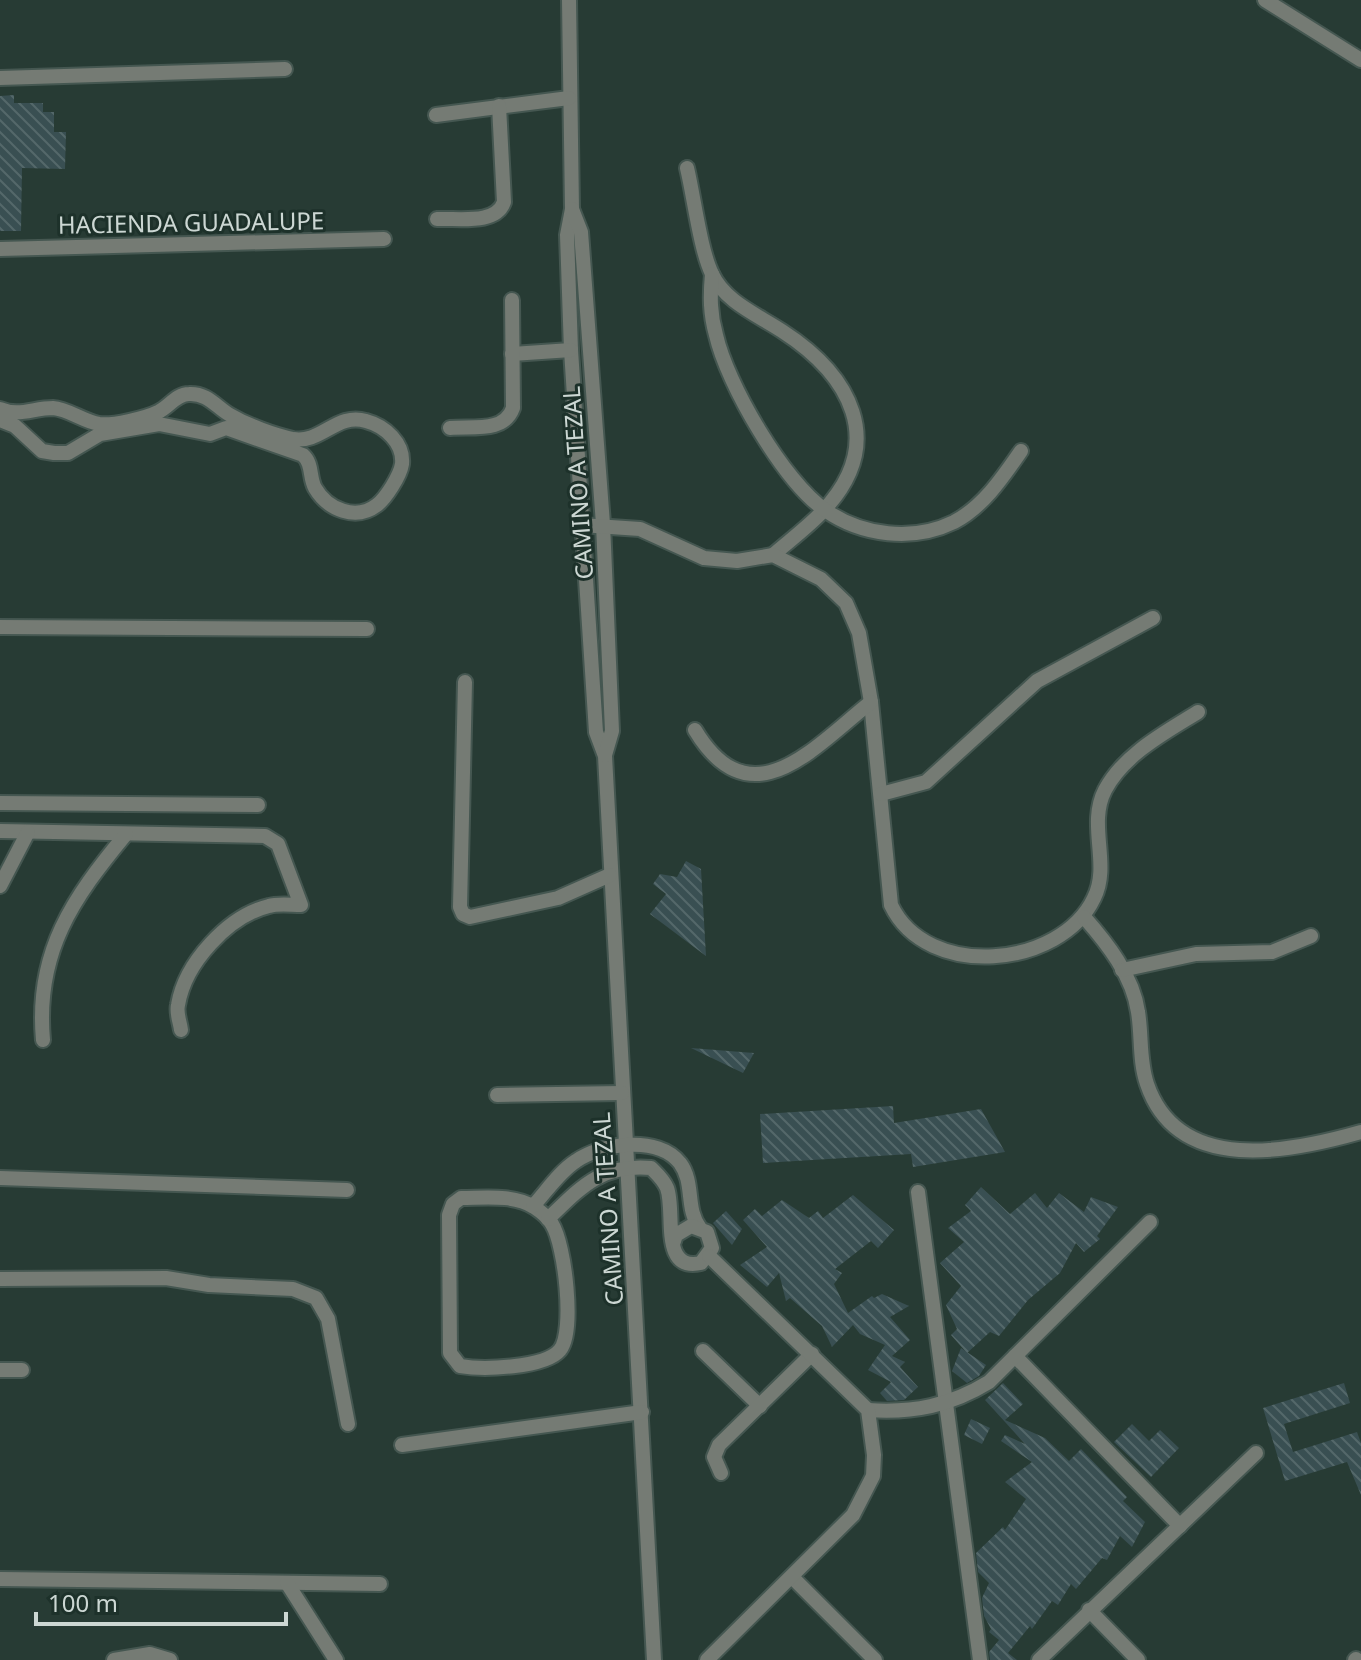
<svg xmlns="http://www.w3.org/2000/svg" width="1361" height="1660" viewBox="0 0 1361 1660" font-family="'Noto Sans',sans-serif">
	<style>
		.building { fill: url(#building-back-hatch) }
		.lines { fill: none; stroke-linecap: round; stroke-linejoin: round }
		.street-casing { stroke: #455751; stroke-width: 18 }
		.street { stroke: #757b74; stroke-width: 14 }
		.labels { text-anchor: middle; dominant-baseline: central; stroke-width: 6; stroke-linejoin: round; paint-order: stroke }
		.street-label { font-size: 24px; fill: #ccd7d3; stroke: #1d312a }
	</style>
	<defs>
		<pattern id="building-back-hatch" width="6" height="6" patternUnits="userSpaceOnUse" patternTransform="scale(2)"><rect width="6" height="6" fill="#394f52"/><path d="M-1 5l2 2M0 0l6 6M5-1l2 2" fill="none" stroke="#54686a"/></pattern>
	</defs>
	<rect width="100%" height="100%" fill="#273b34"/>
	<g class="building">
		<polygon points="14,95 14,103 43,103 43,112 54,112 54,132 66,132 65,169 22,168 21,231 0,231 0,96"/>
		<polygon points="686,861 701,869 706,956 650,914 666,894 653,884 660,874 677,877"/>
		<polygon points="691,1048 754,1053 743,1073"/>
		<polygon points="893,1106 894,1123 981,1109 1005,1152 913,1167 911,1154 763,1163 760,1114"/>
		<polygon points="981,1187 1010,1214 1035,1193 1047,1208 1059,1193 1084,1212 1091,1197 1118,1207 1097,1236 1100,1239 1084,1252 1076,1243 1060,1273 1028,1300 999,1336 990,1332 967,1353 951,1335 957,1329 946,1305 961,1286 940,1263 964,1242 948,1228 971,1211 965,1205"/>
		<polygon points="853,1195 894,1230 878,1248 871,1241 835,1269 842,1273 834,1284 848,1313 872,1296 874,1298 882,1294 909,1306 890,1317 910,1340 892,1356 905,1362 900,1367 918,1387 904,1400 887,1401 880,1393 891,1382 868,1370 885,1345 860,1334 853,1325 832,1347 822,1326 790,1298 786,1301 779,1273 767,1287 740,1265 767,1247 743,1220 755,1209 762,1216 782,1200 809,1218 818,1211 823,1218"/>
		<polygon points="726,1211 742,1229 732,1245 713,1223"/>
		<polygon points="961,1348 986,1365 979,1376 967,1383 952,1371"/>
		<polygon points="1003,1383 1023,1404 1005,1420 1045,1438 1069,1461 1081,1449 1127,1497 1123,1501 1145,1522 1132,1547 1120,1536 1107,1560 1102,1558 1076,1589 1071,1584 1058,1605 1052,1601 1032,1629 1030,1626 1008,1653 1017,1660 990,1660 989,1652 999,1640 989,1632 991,1629 984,1616 982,1598 989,1583 978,1572 976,1553 1003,1527 1005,1530 1026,1499 1005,1482 1032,1462 1001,1441 1005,1435 1025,1444 985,1400"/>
		<polygon points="1344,1383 1350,1403 1284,1424 1293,1452 1357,1432 1361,1443 1361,1495 1347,1462 1285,1481 1263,1408"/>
		<polygon points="971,1419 990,1428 982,1444 964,1435"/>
		<polygon points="1132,1424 1149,1441 1160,1430 1179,1448 1151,1477 1114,1442"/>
	</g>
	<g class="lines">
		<defs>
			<g id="street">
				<polyline points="569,0 572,209 567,235 571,350 596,732 605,756 654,1660"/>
				<polyline points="1265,0 1361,60"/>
				<polyline points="0,78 285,69"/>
				<polyline points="436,115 569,98"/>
				<path d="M687,168C694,197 700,249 712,274C725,302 758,315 782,331C850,375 888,442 823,511C808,527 789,541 773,555"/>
				<polyline points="572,209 581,232 603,524 612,731 605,755"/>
				<path d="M437,219C459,218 496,225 504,202L499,106"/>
				<polyline points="0,249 384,239"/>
				<path d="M712,274C710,296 710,314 716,335C727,384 784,482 825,510C862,536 913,542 954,522C983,507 1003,477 1021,451"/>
				<polyline points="512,354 571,350"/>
				<path d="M0,409C19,417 33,408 53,408C68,409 83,421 99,424C112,426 146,418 158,412C169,407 176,394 189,394C208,393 216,407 230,415C247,425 274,435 293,439C321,444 337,412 366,421C385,426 404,443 402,464C400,476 386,498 377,505C356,521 328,510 315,488C309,477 313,464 303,455L226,428L210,434L159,424L100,434L68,453H54L42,451L15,426L0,420"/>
				<path d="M450,428C473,426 504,433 513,408L512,300"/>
				<path d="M581,525L640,529L704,558L737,561L773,555L821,579L846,603L859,633L871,702L891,905C927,981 1061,968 1094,898C1111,864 1087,825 1105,790C1124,754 1166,732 1198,712"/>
				<polyline points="0,627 367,629"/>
				<polyline points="465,682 460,907 463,914 470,917 558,898 610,875"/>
				<path d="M695,730C751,823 814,747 871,702"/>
				<polyline points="881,794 926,782 1037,681 1153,618"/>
				<polyline points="0,803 258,805"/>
				<path d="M0,831L265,836L278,844L301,905C291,905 278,903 269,906C228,916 185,963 178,1005C176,1013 180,1022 181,1030"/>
				<polyline points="0,886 28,832"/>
				<path d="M1084,917C1107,943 1133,976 1138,1012C1142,1036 1139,1061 1147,1084C1178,1176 1291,1152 1361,1132"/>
				<polyline points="1122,970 1196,954 1272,952 1311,936"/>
				<path d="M43,1040C35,952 73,898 126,834"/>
				<polyline points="497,1095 622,1093"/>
				<polyline points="0,1178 347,1190"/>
				<polyline points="918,1192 980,1660"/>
				<path d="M461,1198C484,1198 513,1194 534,1207C540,1211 548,1217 552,1224C565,1245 575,1331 560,1350C545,1368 483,1370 460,1366L450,1353L449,1215L453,1204Z"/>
				<path d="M533,1206C546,1192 559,1172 576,1161C602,1143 658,1135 680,1163C695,1183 685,1209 700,1228"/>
				<path d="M548,1219C582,1186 601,1164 651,1168C657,1174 663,1179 667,1188C676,1212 659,1272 701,1263L712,1248L707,1232L691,1226L676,1235L673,1244"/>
				<polyline points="0,1279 166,1278 209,1285 293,1289 316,1298 328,1319 348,1424"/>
				<polyline points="703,1351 760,1406"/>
				<polyline points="1015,1356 1180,1526"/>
				<polyline points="0,1370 22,1370"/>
				<path d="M868,1410C913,1413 950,1406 989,1382L1150,1222"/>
				<polyline points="402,1445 642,1412"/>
				<polyline points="721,1473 714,1457 719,1445 812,1354"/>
				<polyline points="792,1577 875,1660"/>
				<polyline points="0,1579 380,1584"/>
				<polyline points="287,1583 336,1660"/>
				<polyline points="1089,1610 1138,1660"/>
				<polyline points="114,1660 150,1654 170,1660"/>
				<polyline points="707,1660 853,1515 873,1476 874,1455 868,1410 709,1256"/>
				<polyline points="1039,1660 1256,1453"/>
				<polyline points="1355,1660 1356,1659"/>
			</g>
		</defs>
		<use href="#street" class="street-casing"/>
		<use href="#street" class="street"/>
	</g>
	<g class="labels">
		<g class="street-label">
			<text transform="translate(191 222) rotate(-1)">HACIENDA GUADALUPE</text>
			<text transform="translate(577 483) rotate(-94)">CAMINO A TEZAL</text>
			<text transform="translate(607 1209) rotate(-94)">CAMINO A TEZAL</text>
		</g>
	</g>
	<path d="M36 1612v12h250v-12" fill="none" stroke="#ccd7d3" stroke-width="4"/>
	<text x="48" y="1612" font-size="24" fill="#ccd7d3" stroke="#1d312a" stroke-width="6" paint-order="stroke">100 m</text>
</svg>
